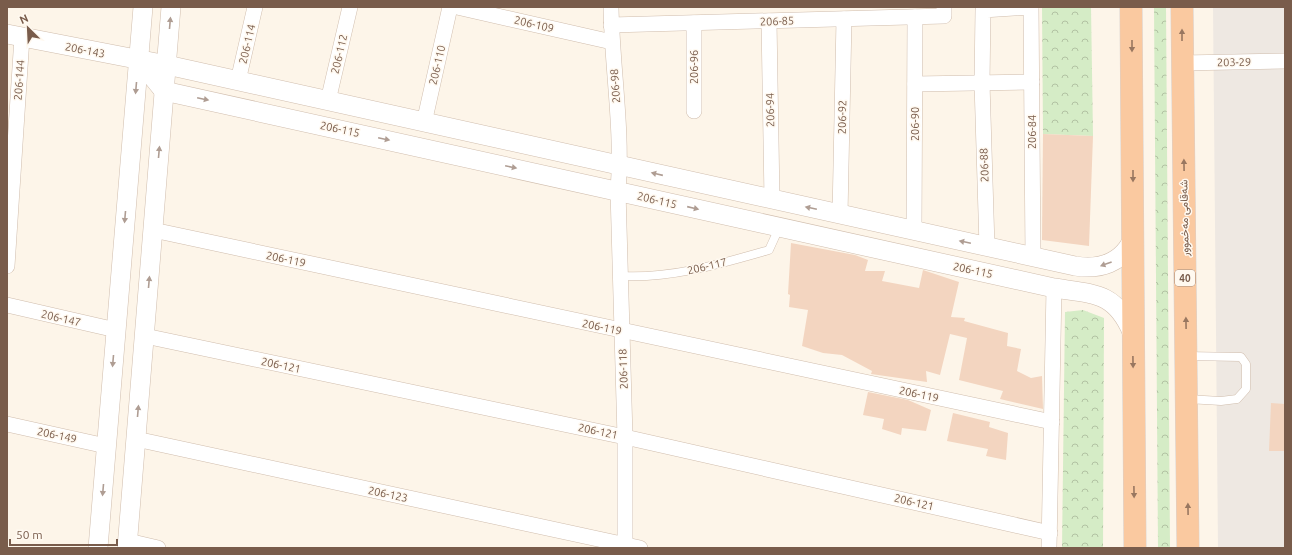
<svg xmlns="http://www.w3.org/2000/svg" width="1292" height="555" viewBox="0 0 1292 555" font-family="Ubuntu,Vazirmatn,sans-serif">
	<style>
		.industrial { fill: #eee8e2 }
		.forest { fill: url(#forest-crowns) }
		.building { fill: #f3d5c0 }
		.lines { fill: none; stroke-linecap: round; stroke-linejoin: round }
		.service-casing { stroke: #d0bdad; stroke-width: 9 }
		.minor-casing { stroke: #d0bdad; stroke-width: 16 }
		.tertiary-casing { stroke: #d0bdad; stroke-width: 20 }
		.trunk-casing { stroke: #d9d1cd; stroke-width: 23 }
		.service { stroke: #fff; stroke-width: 8 }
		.minor { stroke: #fff; stroke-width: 15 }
		.tertiary { stroke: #fff; stroke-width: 19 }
		.trunk { stroke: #fac9a0; stroke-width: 22 }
		.oneway { fill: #af9d93 }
		.oneway2 { fill: #997760 }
		.labels { text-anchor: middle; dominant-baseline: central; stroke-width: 3; stroke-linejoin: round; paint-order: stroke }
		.shield { fill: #fff9f0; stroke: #a18b7c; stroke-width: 1 }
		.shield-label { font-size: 10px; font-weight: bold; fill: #795c4b }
		.street-label { font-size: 11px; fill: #795c4b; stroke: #fff9f0 }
	</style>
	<defs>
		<pattern id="forest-crowns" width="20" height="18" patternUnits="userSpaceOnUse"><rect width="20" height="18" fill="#d5ecc6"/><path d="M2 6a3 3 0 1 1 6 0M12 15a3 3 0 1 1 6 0" fill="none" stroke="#b2c2a3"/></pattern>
	</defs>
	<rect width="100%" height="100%" fill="#fdf5e9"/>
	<polygon class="industrial" points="1213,7 1285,7 1285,548 1218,548"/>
	<g class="forest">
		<polygon points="1042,7 1091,7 1093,136 1043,134"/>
		<polygon points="1154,7 1166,7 1170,548 1158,548"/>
		<polygon points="1083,310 1104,318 1103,548 1062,548 1065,312"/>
	</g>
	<g class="building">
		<polygon points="1043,134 1093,136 1089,246 1042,240"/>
		<polygon points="791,243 855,255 868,260 865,271 885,271 882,281 919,288 923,270 959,282 951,317 965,318 964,321 1008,333 1007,346 1021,349 1017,371 1031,378 1042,376 1043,409 1000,399 1003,391 959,380 967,338 950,334 940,375 926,371 927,382 871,374 872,371 842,355 823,353 802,346 808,310 789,307 790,295 788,294"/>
		<polygon points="868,392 908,400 931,410 926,431 902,428 901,435 882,429 884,419 863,415"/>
		<polygon points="1271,403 1285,404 1285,451 1269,451"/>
		<polygon points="953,413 990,422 989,427 1008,433 1006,460 986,456 988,449 947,441"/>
	</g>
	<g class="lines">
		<defs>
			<g id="service">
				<path d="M620,276C671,279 720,264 769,250L779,228"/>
				<polyline points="1187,356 1241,357 1246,364 1246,389 1237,399 1221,401 1187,399"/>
			</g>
			<g id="minor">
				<polyline points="457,7 612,42"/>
				<path d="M611,7C612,68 623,130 618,191L625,437V548"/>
				<polyline points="1031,7 1033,257"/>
				<polyline points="769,21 772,200"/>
				<polyline points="694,23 694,111"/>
				<polyline points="611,25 944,16 944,7"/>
				<polyline points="1182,63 1285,61"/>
				<polyline points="238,81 255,7"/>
				<polyline points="915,84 1032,82"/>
				<polyline points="328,101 350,7"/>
				<polyline points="424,123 450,7"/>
				<polyline points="840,215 844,19"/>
				<polyline points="153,230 1052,422"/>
				<polyline points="914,231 915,17"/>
				<polyline points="987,247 982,83 983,10 1031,7"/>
				<polyline points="7,266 22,37"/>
				<polyline points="7,305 116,330"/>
				<polyline points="145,336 625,437 1050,533"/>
				<polyline points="7,424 106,446"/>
				<polyline points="136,439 640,548"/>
				<polyline points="128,541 158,548"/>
				<polyline points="1049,548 1054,288"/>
			</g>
			<g id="tertiary">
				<path d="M7,34L167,65L1075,266C1100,270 1122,263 1133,239"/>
				<path d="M139,60L164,91C461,156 757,223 1054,288C1094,294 1115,292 1132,332"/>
				<polyline points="98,548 143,7"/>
				<polyline points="127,548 171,7"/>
			</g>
			<g id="trunk">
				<polyline points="1131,7 1135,548"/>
				<polyline points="1182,7 1188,548"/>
			</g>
		</defs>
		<use href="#service" class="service-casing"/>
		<use href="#minor" class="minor-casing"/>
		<use href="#tertiary" class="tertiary-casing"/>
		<use href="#trunk" class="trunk-casing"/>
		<use href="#service" class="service"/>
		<use href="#minor" class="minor"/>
		<use href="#tertiary" class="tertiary"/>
		<use href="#trunk" class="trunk"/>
	</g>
	<defs><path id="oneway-solid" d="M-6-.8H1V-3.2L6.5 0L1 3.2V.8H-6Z"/></defs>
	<g class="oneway">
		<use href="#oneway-solid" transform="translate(170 23) rotate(-85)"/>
		<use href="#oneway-solid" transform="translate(136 88) rotate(95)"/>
		<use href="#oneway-solid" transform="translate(203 99) rotate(12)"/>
		<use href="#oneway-solid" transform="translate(384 139) rotate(12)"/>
		<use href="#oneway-solid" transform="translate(159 152) rotate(-85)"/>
		<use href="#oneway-solid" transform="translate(511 167) rotate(12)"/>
		<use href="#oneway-solid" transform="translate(657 174) rotate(-167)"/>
		<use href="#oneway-solid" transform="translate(693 208) rotate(13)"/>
		<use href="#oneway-solid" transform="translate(811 208) rotate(-168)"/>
		<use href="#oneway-solid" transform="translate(125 217) rotate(95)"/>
		<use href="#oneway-solid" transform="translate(965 242) rotate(-168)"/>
		<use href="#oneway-solid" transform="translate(1106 264) rotate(160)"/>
		<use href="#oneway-solid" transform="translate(149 282) rotate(-85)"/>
		<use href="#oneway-solid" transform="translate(113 361) rotate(95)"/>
		<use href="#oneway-solid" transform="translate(138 411) rotate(-85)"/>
		<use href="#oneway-solid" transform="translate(103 490) rotate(95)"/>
	</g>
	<g class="oneway2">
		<use href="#oneway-solid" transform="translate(1182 35) rotate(-90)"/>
		<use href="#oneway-solid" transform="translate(1132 46) rotate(90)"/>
		<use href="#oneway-solid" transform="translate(1184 165) rotate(-91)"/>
		<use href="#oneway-solid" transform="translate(1133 176) rotate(90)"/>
		<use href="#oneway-solid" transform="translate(1186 323) rotate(-91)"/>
		<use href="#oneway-solid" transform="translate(1133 362) rotate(89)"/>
		<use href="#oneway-solid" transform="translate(1134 492) rotate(89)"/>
		<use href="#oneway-solid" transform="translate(1188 509) rotate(-91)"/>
	</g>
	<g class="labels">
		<rect class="shield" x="1175" y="270" width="20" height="16" rx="3"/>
		<g class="shield-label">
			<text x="1185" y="278">40</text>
		</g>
		<g class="street-label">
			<text transform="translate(777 21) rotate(-2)">206-85</text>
			<text transform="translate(534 24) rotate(13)">206-109</text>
			<text transform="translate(247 44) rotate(-77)">206-114</text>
			<text transform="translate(85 50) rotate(11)">206-143</text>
			<text transform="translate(339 54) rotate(-77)">206-112</text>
			<text transform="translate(1234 62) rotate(-1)">203-29</text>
			<text transform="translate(437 65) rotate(-77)">206-110</text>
			<text transform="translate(694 67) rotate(-90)">206-96</text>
			<text transform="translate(19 80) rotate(-86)">206-144</text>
			<text transform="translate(615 86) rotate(-94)">206-98</text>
			<text transform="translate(770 110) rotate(-91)">206-94</text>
			<text transform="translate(842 117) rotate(-89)">206-92</text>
			<text transform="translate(915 124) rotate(-90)">206-90</text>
			<text transform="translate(340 129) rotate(12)">206-115</text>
			<text transform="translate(1032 132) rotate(-90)">206-84</text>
			<text transform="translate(984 165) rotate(-92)">206-88</text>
			<text transform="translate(657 200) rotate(13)">206-115</text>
			<text transform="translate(1184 218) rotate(-91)">شەقامی مەخموور</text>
			<text transform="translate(286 259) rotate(12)">206-119</text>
			<text transform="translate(707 266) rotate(-13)">206-117</text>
			<text transform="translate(973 270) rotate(12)">206-115</text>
			<text transform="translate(61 318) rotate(13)">206-147</text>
			<text transform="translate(602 327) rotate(12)">206-119</text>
			<text transform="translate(281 365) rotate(12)">206-121</text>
			<text transform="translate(623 369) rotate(-92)">206-118</text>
			<text transform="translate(919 394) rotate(12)">206-119</text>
			<text transform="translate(598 431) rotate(12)">206-121</text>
			<text transform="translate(57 435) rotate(12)">206-149</text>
			<text transform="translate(388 494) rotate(12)">206-123</text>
			<text transform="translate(914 502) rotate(13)">206-121</text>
		</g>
	</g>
	<rect width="1292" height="555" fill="none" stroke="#795c4b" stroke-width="16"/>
	<g transform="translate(28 28) rotate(336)" stroke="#fff9f0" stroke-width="3" paint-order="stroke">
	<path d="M0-3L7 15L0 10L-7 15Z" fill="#795c4b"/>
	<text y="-6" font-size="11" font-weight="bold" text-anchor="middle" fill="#795c4b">N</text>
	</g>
	<path d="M10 539v6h107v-6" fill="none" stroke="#795c4b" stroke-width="2"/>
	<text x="16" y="539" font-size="12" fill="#795c4b" stroke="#fff9f0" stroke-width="3" paint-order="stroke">50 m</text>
</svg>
